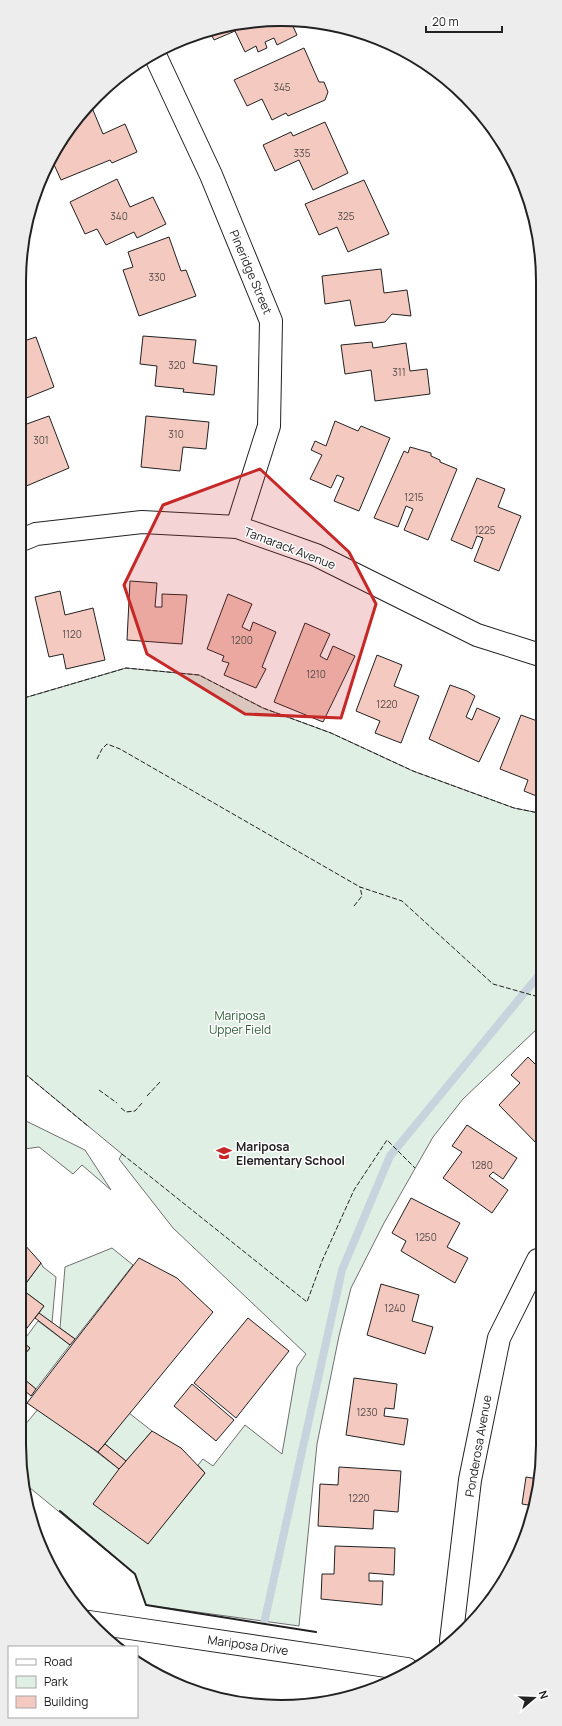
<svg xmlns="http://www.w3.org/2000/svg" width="562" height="1726" viewBox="0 0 562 1726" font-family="Manrope,sans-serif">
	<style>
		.green { fill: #e0efe3; stroke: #6f6f6f }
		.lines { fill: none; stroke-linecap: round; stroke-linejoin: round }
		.stream { stroke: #c7d3dd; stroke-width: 8 }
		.building { fill: #f3c9c0; stroke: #222 }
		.minor-casing { stroke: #222; stroke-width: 24 }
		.minor { stroke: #fff; stroke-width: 22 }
		.fence { stroke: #222; stroke-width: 1; stroke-dasharray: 5 2; stroke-linecap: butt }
		.wall { stroke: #222; stroke-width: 2 }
		.marked { fill: #c62828; fill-opacity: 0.2; stroke: #c62828; stroke-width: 3; stroke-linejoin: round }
		.labels { text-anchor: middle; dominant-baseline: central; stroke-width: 3; stroke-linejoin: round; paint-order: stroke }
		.number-label { font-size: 10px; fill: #564c4a }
		.street-label { font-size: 12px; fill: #222; stroke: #fff }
		.park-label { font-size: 12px; fill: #2f5e38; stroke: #fff }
		.poi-label { font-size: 12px; font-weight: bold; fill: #222; stroke: #fff; text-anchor: start }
		.rim { fill: none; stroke: #222; stroke-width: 2 }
	</style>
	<rect width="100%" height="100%" fill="#fff"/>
	<g class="green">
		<polygon points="126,668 199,675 263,708 331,733 413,771 514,808 539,813 539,1027 463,1099 433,1137 384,1223 351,1288 339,1336 317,1444 299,1626 146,1605 135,1574 24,1483 24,1426 39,1408 119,1469 148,1543 205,1473 198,1465 203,1459 213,1466 245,1425 282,1454 297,1367 306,1354 173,1228 119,1159 122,1154 24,1073 24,698"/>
		<polygon points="24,1120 85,1150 111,1190 82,1165 73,1174 39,1147 24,1149"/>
		<polygon points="112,1248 133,1265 75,1339 60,1328 65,1267"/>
		<polygon points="41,1263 43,1267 56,1277 52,1323 39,1313 44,1306 24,1291 24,1286"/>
		<polygon points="38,1321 70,1345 36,1389 24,1379 24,1355 30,1348 24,1343 24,1340"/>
		<polygon points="129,1413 152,1431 126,1461 105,1444"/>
	</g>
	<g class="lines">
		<polyline class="stream" points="265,1619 342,1270 390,1156 539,975"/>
	</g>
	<g class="building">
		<polygon points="281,19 290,20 297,35 277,45 274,38 265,42 267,48 258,52 256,46 245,52 235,31 214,40 209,30 230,24"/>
		<polygon points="304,48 319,82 324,82 328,92 325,100 288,116 286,113 272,120 262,99 247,106 234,80"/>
		<polygon points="90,103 103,134 125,124 137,152 112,163 110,160 61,180 51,158 56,149 67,144 63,135"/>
		<polygon points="325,122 348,173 313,190 299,160 275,171 263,145 291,132 293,136"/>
		<polygon points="117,179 130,207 153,197 166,224 137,238 134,232 106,245 97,229 85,234 70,202"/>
		<polygon points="364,180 389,234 348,252 337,227 319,235 305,204"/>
		<polygon points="169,237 181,271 186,270 196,296 139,316 123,270 133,267 128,252"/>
		<polygon points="381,269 384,293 407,290 411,316 392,314 385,322 355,326 350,300 325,304 322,276"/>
		<polygon points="143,336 196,340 193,363 217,366 214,395 183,392 184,389 155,386 157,366 140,364"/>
		<polygon points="36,337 54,387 24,399 24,341"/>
		<polygon points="372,342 373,348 406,343 410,371 427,369 430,394 375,401 371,370 345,374 341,345"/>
		<polygon points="49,416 69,468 24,487 24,425"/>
		<polygon points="146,416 209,422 206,449 183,447 180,471 141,467"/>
		<polygon points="335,421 358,431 361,426 390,438 359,511 334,501 344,478 337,475 331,488 310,479 322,455 311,450 315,441 326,446"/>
		<polygon points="410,447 431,453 431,456 440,460 440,462 457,469 428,540 404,530 413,509 406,506 398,527 374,518 404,451 408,453"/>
		<polygon points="477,478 505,489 498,507 521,516 499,571 474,561 483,538 477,536 472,549 451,540"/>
		<polygon points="130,581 157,583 155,607 162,607 162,594 187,595 182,644 127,640"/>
		<polygon points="60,591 65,615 93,608 105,660 66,669 63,654 49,657 35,597"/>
		<polygon points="228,594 252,604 242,627 250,631 253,622 276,632 262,667 266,669 256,688 224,675 229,663 222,661 224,656 207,649"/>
		<polygon points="305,623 330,634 320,656 327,660 333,646 355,656 323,722 274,702"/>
		<polygon points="377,655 402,665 394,686 419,696 401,743 375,733 380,721 356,711"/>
		<polygon points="450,685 467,691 475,696 466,717 472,720 477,708 500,718 479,762 429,739"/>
		<polygon points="521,715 540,722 540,740 537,746 540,747 539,797 524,791 528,780 500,769"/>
		<polygon points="528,1057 539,1068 539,1146 499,1105 520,1083 511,1075"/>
		<polygon points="467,1125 517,1158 503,1179 493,1172 489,1176 508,1190 492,1213 443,1178 462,1152 452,1146"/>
		<polygon points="411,1198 460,1223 447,1247 468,1258 455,1283 401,1251 406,1241 392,1233"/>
		<polygon points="24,1244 41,1263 24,1286"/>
		<polygon points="139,1258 177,1278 213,1312 98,1452 27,1403"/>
		<polygon points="381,1284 419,1295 412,1321 433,1327 425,1354 367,1335"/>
		<polygon points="24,1291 44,1306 24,1332"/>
		<polygon points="39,1313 75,1339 70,1345 35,1318"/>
		<polygon points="248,1318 289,1351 236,1418 194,1383"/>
		<polygon points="24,1343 30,1348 24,1355"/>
		<polygon points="354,1378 397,1384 394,1409 385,1408 384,1416 408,1419 404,1445 346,1435"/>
		<polygon points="24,1379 36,1389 31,1396 24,1390"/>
		<polygon points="192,1384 234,1420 216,1441 174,1406"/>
		<polygon points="152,1431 181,1448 205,1473 148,1544 93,1504 119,1469"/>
		<polygon points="105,1444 126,1461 119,1469 98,1452"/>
		<polygon points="339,1467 401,1471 398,1512 374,1510 373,1529 318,1526 320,1484 338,1485"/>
		<polygon points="526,1477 538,1479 538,1496 534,1506 522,1504"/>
		<polygon points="335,1546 395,1548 394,1575 369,1573 369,1581 383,1581 382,1605 321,1599 322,1574 334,1574"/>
	</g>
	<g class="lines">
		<defs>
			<g id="minor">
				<polyline points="154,53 211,175 271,321 269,426 237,527"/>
				<polyline points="24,539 36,534 142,522 237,527 316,555 477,635 540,655"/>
				<polyline points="89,1622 407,1669"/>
				<polyline points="451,1641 470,1480 499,1338 538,1260"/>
			</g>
		</defs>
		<use href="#minor" class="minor-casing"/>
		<use href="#minor" class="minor"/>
		<g class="fence">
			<polyline points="24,698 126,668 199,675 263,708 331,733 413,771 514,808 539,813"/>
			<polyline points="97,759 102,749 107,744 120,749 360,887 402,901 493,984 539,997"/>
			<polyline points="354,906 362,896 360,887"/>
			<polyline points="24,1073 89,1127"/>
			<polyline points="99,1090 117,1103"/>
			<polyline points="147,1096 160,1082"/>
			<polyline points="121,1108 126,1112 135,1111 142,1103"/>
			<polyline points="122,1154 307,1302 322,1261 354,1190 387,1140 415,1168"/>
		</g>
		<polyline class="wall" points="60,1511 135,1574 146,1605 316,1632"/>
	</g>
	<path class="marked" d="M260,469L349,552L376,604L341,718L245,714L147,654L124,585L163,505Z"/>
	<defs>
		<symbol id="school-bare" viewBox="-9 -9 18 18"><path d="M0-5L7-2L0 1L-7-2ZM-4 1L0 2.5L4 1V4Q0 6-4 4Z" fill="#c62828" stroke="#fff" stroke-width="2.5" paint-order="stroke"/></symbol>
	</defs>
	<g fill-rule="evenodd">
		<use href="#school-bare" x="213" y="1142" width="22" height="22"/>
	</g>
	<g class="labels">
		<g class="number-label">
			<text x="282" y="87">345</text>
			<text x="302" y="153">335</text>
			<text x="119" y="216">340</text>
			<text x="346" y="216">325</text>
			<text x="157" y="277">330</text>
			<text x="177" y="365">320</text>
			<text x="399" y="372">311</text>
			<text x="176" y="434">310</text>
			<text x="41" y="440">301</text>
			<text x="414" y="497">1215</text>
			<text x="485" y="530">1225</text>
			<text x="72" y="634">1120</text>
			<text x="242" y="640">1200</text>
			<text x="316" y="674">1210</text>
			<text x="387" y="704">1220</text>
			<text x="482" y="1165">1280</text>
			<text x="426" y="1237">1250</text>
			<text x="395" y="1308">1240</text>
			<text x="367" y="1412">1230</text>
			<text x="359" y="1498">1220</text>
		</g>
		<g class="street-label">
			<text transform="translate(251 272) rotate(67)">Pineridge Street</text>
			<text transform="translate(290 548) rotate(21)">Tamarack Avenue</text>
			<text transform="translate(478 1446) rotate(-80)">Ponderosa Avenue</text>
			<text transform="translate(248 1645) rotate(8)">Mariposa Drive</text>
		</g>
		<g class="park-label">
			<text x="240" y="1015">Mariposa<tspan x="240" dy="14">Upper Field</tspan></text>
		</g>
		<g class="poi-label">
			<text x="236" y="1146">Mariposa<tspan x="236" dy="14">Elementary School</tspan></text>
		</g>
	</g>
	<path d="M0 0H562V1726H0ZM281 26H281A255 255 0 0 1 536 281V1445A255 255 0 0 1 281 1700H281A255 255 0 0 1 26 1445V281A255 255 0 0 1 281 26Z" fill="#ededed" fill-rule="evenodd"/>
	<path class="rim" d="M281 26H281A255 255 0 0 1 536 281V1445A255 255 0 0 1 281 1700H281A255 255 0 0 1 26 1445V281A255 255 0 0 1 281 26Z"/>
	<rect x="8" y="1646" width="130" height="72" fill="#ffffff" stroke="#a7a7a7"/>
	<rect x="16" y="1659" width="20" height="6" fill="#ffffff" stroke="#a7a7a7"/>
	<text x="44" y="1666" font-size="12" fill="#222222">Road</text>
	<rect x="16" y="1676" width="20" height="12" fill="#e0efe3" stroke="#a7a7a7"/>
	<text x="44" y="1686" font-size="12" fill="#222222">Park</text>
	<rect x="16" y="1696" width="20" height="12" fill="#f3c9c0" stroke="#a7a7a7"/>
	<text x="44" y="1706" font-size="12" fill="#222222">Building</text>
	<g transform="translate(534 1698) rotate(71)" stroke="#ffffff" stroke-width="3" paint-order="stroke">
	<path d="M0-3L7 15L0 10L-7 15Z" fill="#222222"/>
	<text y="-6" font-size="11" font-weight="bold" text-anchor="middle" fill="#222222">N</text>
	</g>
	<path d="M426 26v6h76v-6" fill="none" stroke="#222222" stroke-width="2"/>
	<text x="432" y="26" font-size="12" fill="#222222" stroke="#ffffff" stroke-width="3" paint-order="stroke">20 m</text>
</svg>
